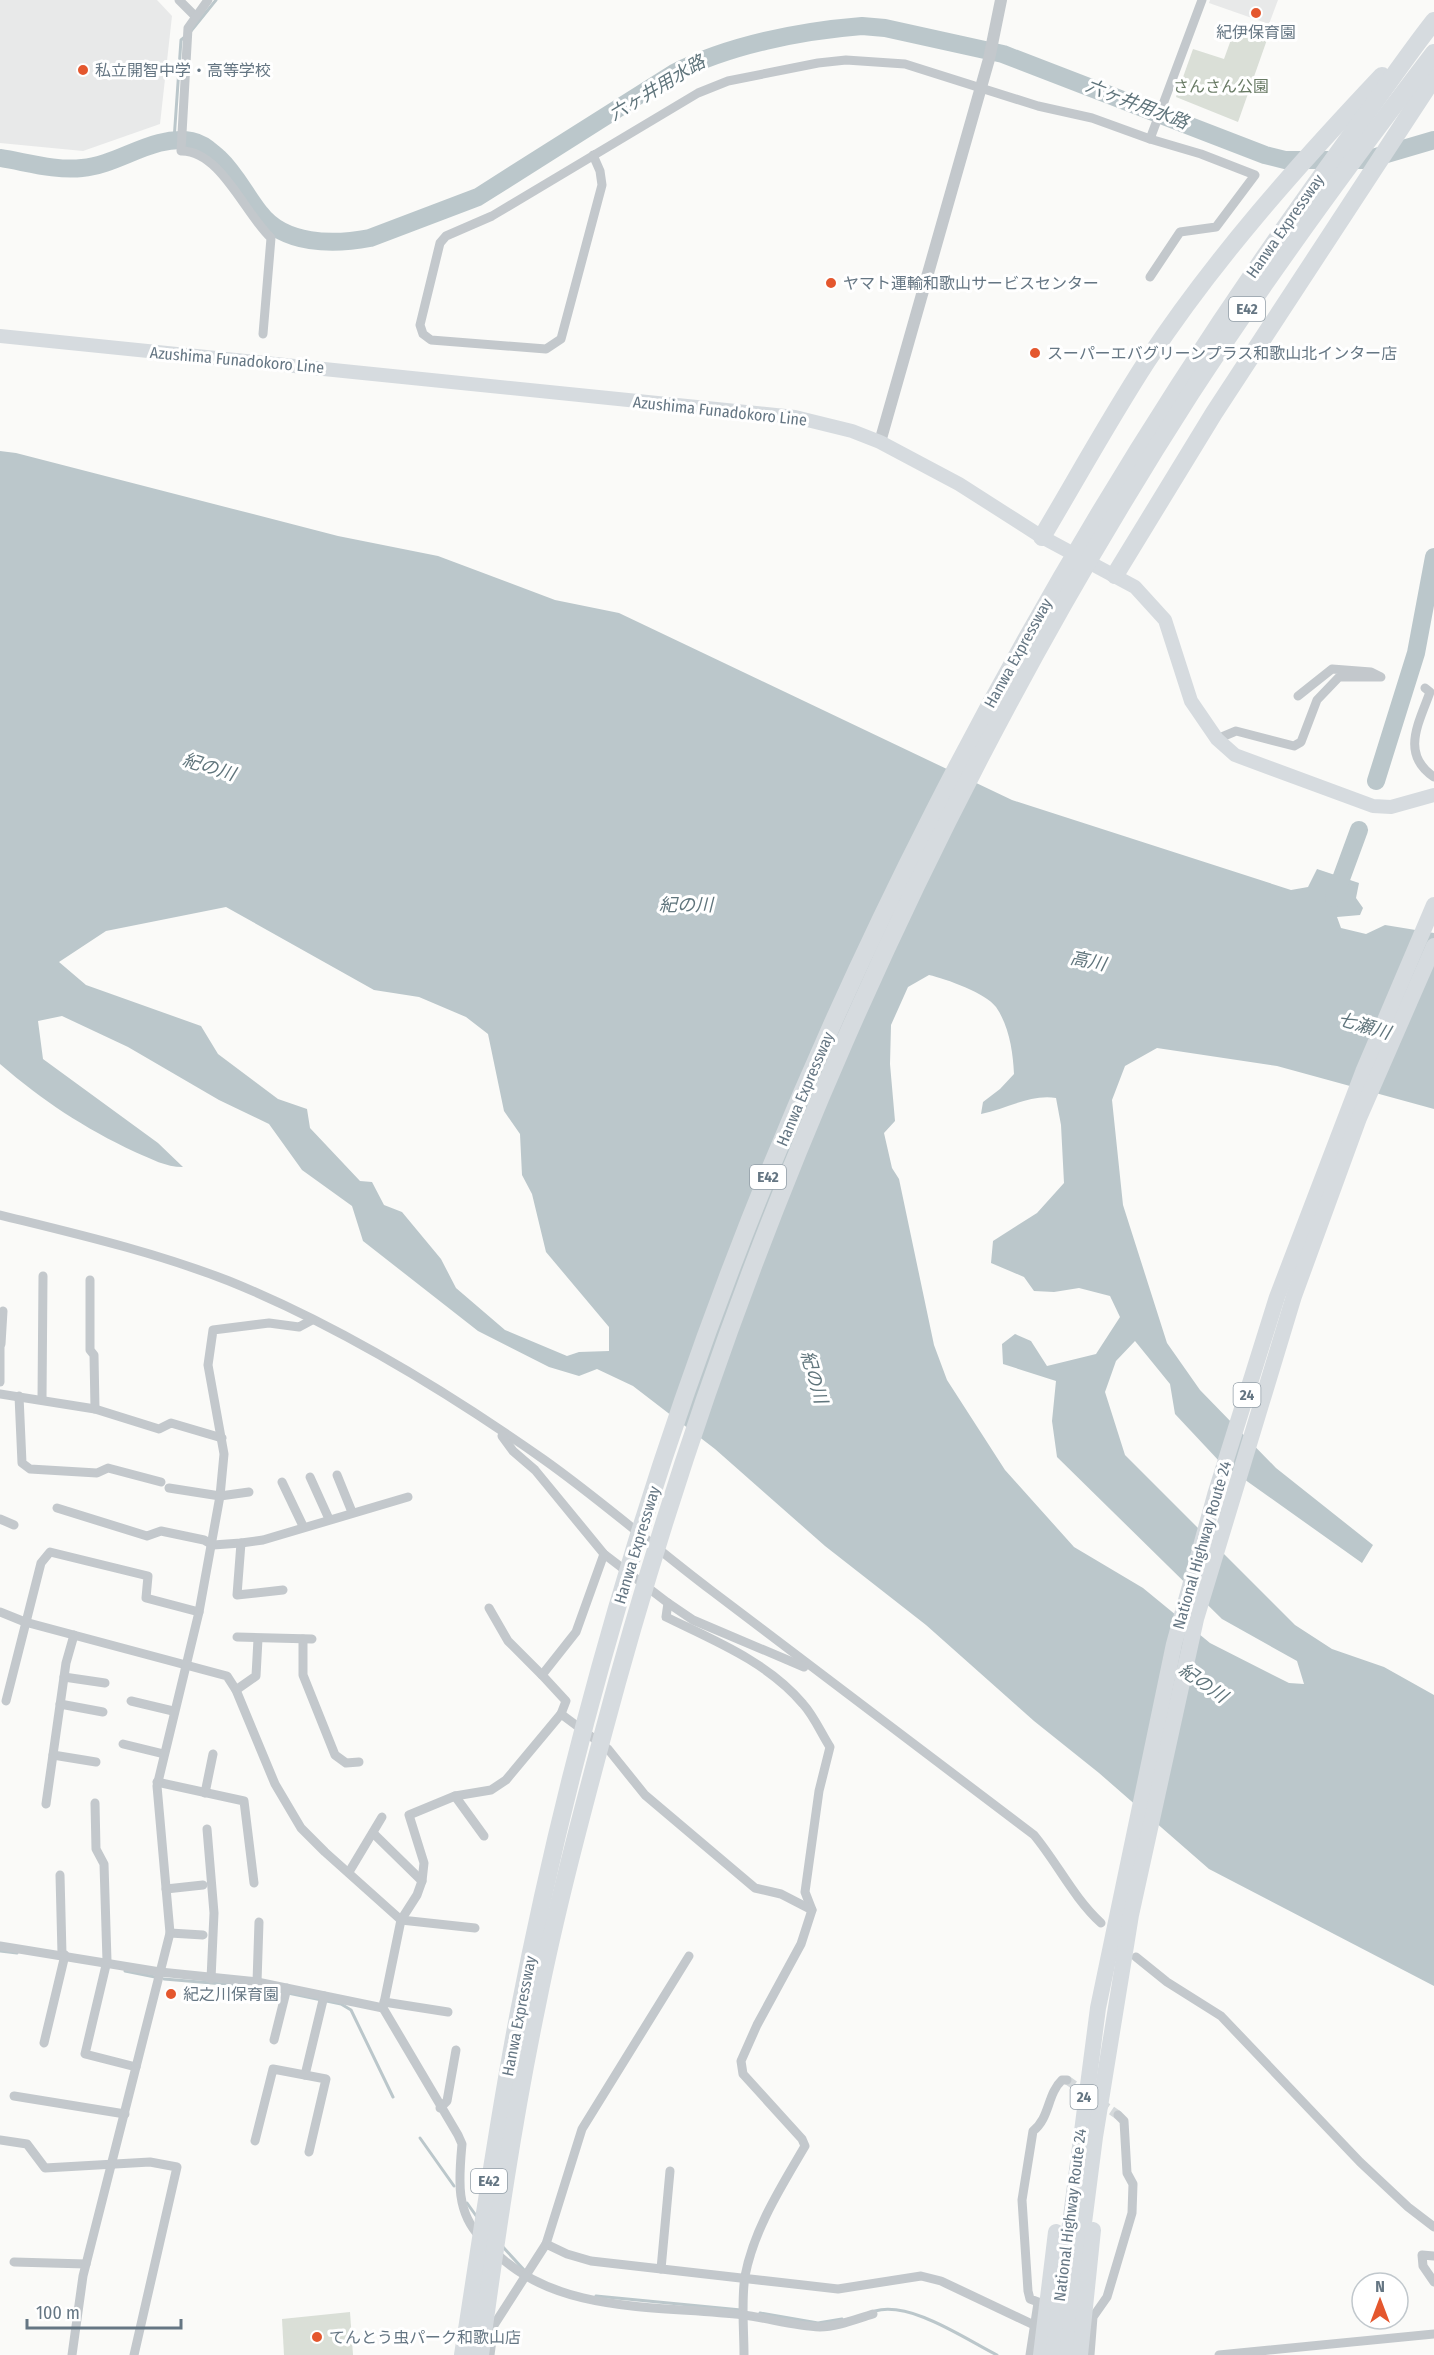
<svg xmlns="http://www.w3.org/2000/svg" width="1434" height="2355" viewBox="0 0 1434 2355" font-family="'Fira Sans Condensed','Noto Sans JP',sans-serif">
	<style>
		.built { fill: #e8e9e9 }
		.green { fill: #dadfd7 }
		.water { fill: #bbc7cb; fill-rule: evenodd }
		.lines { fill: none; stroke-linecap: round; stroke-linejoin: round }
		.stream { stroke: #bbc7cb; stroke-width: 3 }
		.river { stroke: #bbc7cb; stroke-width: 18 }
		.minor-tunnel { stroke: #d5d9db; stroke-width: 9; stroke-dasharray: 9 4.5; stroke-linecap: butt }
		.minor { stroke: #c3c8cc; stroke-width: 9 }
		.tertiary { stroke: #c3c8cc; stroke-width: 12 }
		.secondary { stroke: #d6dbdf; stroke-width: 14 }
		.trunk { stroke: #d6dbdf; stroke-width: 16 }
		.motorway { stroke: #d6dbdf; stroke-width: 18 }
		.poi-dot { fill: #e4572e; stroke: #fff; stroke-width: 2 }
		.labels { text-anchor: middle; dominant-baseline: central; stroke-width: 6; stroke-linejoin: round; paint-order: stroke }
		.shield { fill: #fff; stroke: #939fa8; stroke-width: 1.5 }
		.shield-label { font-size: 15px; font-weight: bold; fill: #657683 }
		.poi-label { font-size: 16px; fill: #657683; stroke: #fff; text-anchor: start }
		.park-label { font-size: 16px; fill: #687a64; stroke: #fff }
		.street-label { font-size: 16px; fill: #657683; stroke: #fff }
		.water-label { font-size: 18px; font-style: italic; fill: #60757c; stroke: #fff }
	</style>
	<rect width="100%" height="100%" fill="#fafaf8"/>
	<g class="built">
		<polygon points="0,0 157,0 172,16 160,124 83,151 0,143"/>
		<polygon points="1210,0 1278,0 1269,24 1209,3"/>
	</g>
	<g class="green">
		<polygon points="1237,23 1269,34 1238,122 1176,97 1193,49 1224,59"/>
		<polygon points="350,2312 353,2355 284,2355 282,2319"/>
	</g>
	<path class="water" d="M0,451L16,453L338,536L438,556L555,600L619,613L1012,800L1291,890L1308,887L1317,869L1359,883L1356,898L1363,908L1360,915L1337,917L1341,928L1366,934L1385,925L1434,933V1109L1277,1066L1157,1048L1125,1066L1112,1100L1123,1205L1167,1343L1200,1390L1276,1468L1373,1545L1362,1563L1220,1462L1175,1414L1170,1384L1135,1341L1116,1361L1105,1392L1125,1455L1295,1625L1332,1649L1384,1667L1434,1695V1986L1209,1869L1099,1773L1034,1721L926,1625L825,1546L715,1449L633,1386L597,1369L579,1376L549,1367L478,1331L363,1241L352,1206L302,1170L269,1124L219,1100L128,1047L62,1016L38,1021L43,1059L158,1143L183,1167C165,1167 152,1159 135,1152C84,1128 43,1101 0,1064ZM226,907L374,990L419,997L466,1017L488,1034L504,1111L520,1134L522,1175L532,1194L546,1252L609,1327V1351L579,1352L567,1356L505,1330L456,1288L441,1259L402,1212L384,1205L372,1182L360,1181L310,1128L307,1109L278,1099L218,1054L201,1026L86,985L59,962L106,931ZM929,975C946,979 986,993 996,1007C1009,1026 1013,1051 1014,1074L1000,1089L983,1102L981,1114C1006,1109 1030,1094 1056,1098L1061,1125L1064,1183L1037,1213L993,1241L991,1263L1024,1277L1034,1291L1054,1292L1079,1288L1110,1296L1120,1317L1096,1354L1047,1366L1031,1341L1015,1334L1002,1344L1003,1364L1056,1381L1052,1421L1057,1457L1222,1619L1297,1661L1304,1684L1289,1683L1210,1643L1143,1588L1074,1547L1005,1470L947,1380L934,1345L899,1179L892,1168L884,1133L895,1121L890,1064L891,1025L908,987Z"/>
	<g class="lines">
		<g class="stream">
			<polyline points="191,31 216,0"/>
			<polyline points="174,140 181,40 186,36"/>
			<polyline points="0,1951 17,1953"/>
			<polyline points="125,1971 155,1977"/>
			<polyline points="164,1979 259,1987 341,2004 351,2010 393,2097"/>
			<polyline points="420,2138 454,2186"/>
			<polyline points="467,2203 477,2217"/>
			<polyline points="503,2247 525,2271"/>
			<polyline points="596,2296 741,2310"/>
			<path d="M875,2311C911,2301 965,2339 997,2355"/>
			<polyline points="760,2313 818,2323 842,2319"/>
		</g>
		<g class="river">
			<path d="M0,158C26,162 56,171 82,168C119,165 153,134 192,141C203,143 210,151 219,158C236,174 245,194 260,213C284,245 333,245 370,238L478,197L674,73C729,45 800,31 862,26L885,28L1003,54L1265,155L1285,160H1366L1434,140"/>
			<polyline points="1376,781 1416,653 1434,557"/>
			<polyline points="1334,898 1359,830"/>
		</g>
		<polyline class="minor-tunnel" points="1067,2080 1118,2115"/>
		<g class="minor">
			<polyline points="179,0 195,16"/>
			<path d="M208,0L188,28L181,151C220,150 245,214 271,238L263,334"/>
			<polyline points="593,155 600,171 602,185 561,339 546,349 431,340 423,334 420,325 440,243 446,236 492,216 698,93 728,81 818,63 846,60 905,64 1038,106 1092,118 1150,139 1202,0"/>
			<polyline points="1150,277 1180,232 1216,227 1255,175 1201,154 1150,139"/>
			<path d="M1425,688L1430,692C1419,723 1400,754 1434,777"/>
			<polyline points="1217,739 1236,731 1294,746 1301,742 1317,700 1339,677 1381,677 1371,672 1332,669 1298,696"/>
			<path d="M0,1215C77,1234 155,1252 229,1281C340,1326 446,1391 543,1459C601,1500 655,1548 712,1591C819,1673 927,1753 1034,1835C1058,1864 1073,1897 1101,1923"/>
			<polyline points="90,1280 90,1350 94,1355 95,1409"/>
			<polyline points="0,1344 0,1382"/>
			<polyline points="1,1344 3,1311"/>
			<polyline points="0,1394 95,1409 159,1429 171,1423 222,1438"/>
			<polyline points="19,1396 22,1463 30,1469 97,1473 108,1468 161,1482"/>
			<polyline points="42,1399 43,1276"/>
			<polyline points="502,1436 513,1451 535,1470 604,1554 668,1603 693,1620 804,1667"/>
			<polyline points="337,1475 352,1512"/>
			<polyline points="310,1477 329,1519"/>
			<polyline points="282,1482 303,1526"/>
			<polyline points="169,1488 220,1496 249,1492"/>
			<polyline points="57,1508 147,1536 161,1531 204,1540 213,1545 241,1543 263,1540 408,1497"/>
			<polyline points="0,1519 14,1525"/>
			<polyline points="241,1543 237,1595 283,1590"/>
			<path d="M668,1603L666,1617C713,1640 768,1662 803,1704C814,1716 821,1733 830,1747L819,1791L805,1892L812,1910L801,1944L757,2025L741,2061L743,2074L802,2139L805,2146C781,2187 754,2229 745,2276C741,2301 744,2330 744,2355"/>
			<polyline points="489,1608 508,1641 542,1675"/>
			<polyline points="0,1612 25,1622 227,1676 236,1690 275,1784 301,1828 325,1852 401,1920 475,1928"/>
			<polyline points="237,1637 312,1639"/>
			<polyline points="303,1639 303,1675 335,1755 346,1763 359,1762"/>
			<polyline points="64,1677 105,1683"/>
			<polyline points="236,1690 256,1676 258,1639"/>
			<polyline points="6,1701 41,1563 50,1552 148,1576 146,1598 199,1612"/>
			<polyline points="131,1701 173,1711"/>
			<polyline points="60,1704 103,1712"/>
			<polyline points="561,1714 608,1749 645,1795 755,1888 781,1894 812,1910"/>
			<polyline points="123,1744 164,1754"/>
			<polyline points="53,1755 96,1762"/>
			<polyline points="157,1782 244,1801 254,1883"/>
			<polyline points="205,1793 213,1754"/>
			<polyline points="455,1796 484,1836"/>
			<polyline points="95,1803 96,1849 104,1864 107,1961 85,2054 136,2067"/>
			<polyline points="46,1804 66,1663 74,1635"/>
			<polyline points="207,1829 214,1913 211,1979"/>
			<polyline points="373,1833 422,1881"/>
			<polyline points="349,1872 382,1817"/>
			<polyline points="60,1875 62,1954"/>
			<polyline points="166,1889 203,1885"/>
			<polyline points="170,1933 203,1935"/>
			<polyline points="0,1946 160,1972 257,1982 383,2008"/>
			<polyline points="1136,1957 1167,1982 1221,2016 1360,2162 1408,2207 1434,2227"/>
			<polyline points="257,1982 259,1922"/>
			<polyline points="384,2002 448,2012"/>
			<polyline points="274,2040 287,1988"/>
			<polyline points="44,2043 65,1955"/>
			<polyline points="305,2075 324,1996"/>
			<polyline points="14,2096 125,2114"/>
			<polyline points="440,2108 447,2101 456,2050"/>
			<polyline points="0,2140 27,2144 45,2168 150,2162 177,2167 134,2355"/>
			<polyline points="255,2141 273,2069 326,2079 309,2152"/>
			<path d="M481,2238C455,2211 459,2178 462,2144L458,2135L383,2008L401,1920L417,1895L422,1881L424,1863L409,1815L455,1796L491,1790L506,1780L561,1714L566,1701L542,1675L576,1632L604,1554"/>
			<polyline points="546,2244 567,2254 591,2261 838,2289 921,2276 941,2281 1034,2325"/>
			<path d="M495,2252C557,2315 661,2305 743,2315C768,2318 794,2326 820,2327C837,2327 856,2319 873,2314"/>
			<polyline points="1434,2256 1422,2255 1423,2266 1434,2282"/>
			<polyline points="14,2262 86,2264"/>
			<polyline points="661,2269 670,2171"/>
			<path d="M1049,2306L1030,2299L1028,2291L1022,2200L1033,2131C1050,2118 1047,2094 1062,2080H1067"/>
			<polyline points="72,2355 83,2276 170,1933 157,1786 199,1612 220,1496 224,1454 208,1365 213,1330 269,1323 299,1327 312,1320"/>
			<polyline points="490,2355 494,2325 546,2244 582,2129 689,1956"/>
			<polyline points="1030,2355 1038,2303"/>
			<polyline points="1090,2355 1093,2317 1107,2297 1132,2213 1133,2184 1127,2173 1124,2121 1118,2115"/>
			<polyline points="1219,2355 1434,2334"/>
		</g>
		<polyline class="tertiary" points="880,442 989,59 1001,0"/>
		<polyline class="secondary" points="0,336 795,417 852,431 880,442 959,484 1042,537 1135,587 1165,620 1191,701 1217,739 1235,755 1373,806 1391,807 1434,795"/>
		<g class="trunk">
			<polyline points="1041,2355 1056,2232"/>
			<polyline points="1053,2355 1098,2008 1174,1644 1215,1495 1277,1297 1363,1072 1434,905"/>
			<polyline points="1067,2355 1095,2137 1131,1915 1196,1619 1294,1296 1359,1118 1434,946"/>
			<polyline points="1080,2355 1093,2230"/>
		</g>
		<g class="motorway">
			<path d="M1042,537C1077,478 1110,418 1147,361C1215,258 1297,166 1382,76"/>
			<polyline points="1115,575 1214,413 1434,77"/>
			<path d="M463,2355C481,2241 497,2126 519,2012C549,1857 588,1702 634,1551C790,1042 1037,564 1351,135C1379,97 1405,58 1434,21"/>
			<path d="M480,2355C496,2238 513,2120 537,2005C555,1914 579,1824 603,1734C729,1260 926,806 1191,393C1267,276 1349,164 1434,53"/>
		</g>
	</g>
	<g class="poi-dot">
		<circle cx="1256" cy="13" r="6"/>
		<circle cx="83" cy="70" r="6"/>
		<circle cx="831" cy="283" r="6"/>
		<circle cx="1035" cy="353" r="6"/>
		<circle cx="171" cy="1994" r="6"/>
		<circle cx="317" cy="2337" r="6"/>
	</g>
	<g class="labels">
		<g class="shield">
			<rect x="1229" y="297" width="36" height="24" rx="4.5"/>
			<rect x="750" y="1165" width="36" height="24" rx="4.5"/>
			<rect x="1233.5" y="1383" width="27" height="24" rx="4.5"/>
			<rect x="1070.5" y="2085" width="27" height="24" rx="4.5"/>
			<rect x="471" y="2169" width="36" height="24" rx="4.5"/>
		</g>
		<g class="shield-label">
			<text x="1247" y="309">E42</text>
			<text x="768" y="1177">E42</text>
			<text x="1247" y="1395">24</text>
			<text x="1084" y="2097">24</text>
			<text x="489" y="2181">E42</text>
		</g>
		<g class="poi-label">
			<text x="1256" y="32" text-anchor="middle">紀伊保育園</text>
			<text x="95" y="70">私立開智中学・高等学校</text>
			<text x="843" y="283">ヤマト運輸和歌山サービスセンター</text>
			<text x="1047" y="353">スーパーエバグリーンプラス和歌山北インター店</text>
			<text x="183" y="1994">紀之川保育園</text>
			<text x="329" y="2337">てんとう虫パーク和歌山店</text>
		</g>
		<g class="park-label">
			<text x="1221" y="86">さんさん公園</text>
		</g>
		<g class="street-label">
			<text transform="translate(1285 226) rotate(-55)">Hanwa Expressway</text>
			<text transform="translate(237 360) rotate(5)">Azushima Funadokoro Line</text>
			<text transform="translate(720 411) rotate(6)">Azushima Funadokoro Line</text>
			<text transform="translate(1018 653) rotate(-61)">Hanwa Expressway</text>
			<text transform="translate(805 1089) rotate(-67)">Hanwa Expressway</text>
			<text transform="translate(637 1545) rotate(-73)">Hanwa Expressway</text>
			<text transform="translate(1202 1545) rotate(-74)">National Highway Route 24</text>
			<text transform="translate(519 2016) rotate(-79)">Hanwa Expressway</text>
			<text transform="translate(1070 2215) rotate(-83)">National Highway Route 24</text>
		</g>
		<g class="water-label">
			<text transform="translate(657 88) rotate(-31)">六ヶ井用水路</text>
			<text transform="translate(1137 104) rotate(21)">六ヶ井用水路</text>
			<text transform="translate(209 767) rotate(17)">紀の川</text>
			<text x="686" y="905">紀の川</text>
			<text transform="translate(1088 961) rotate(12)">高川</text>
			<text transform="translate(1364 1026) rotate(16)">七瀬川</text>
			<text transform="translate(814 1377) rotate(74)">紀の川</text>
			<text transform="translate(1203 1683) rotate(35)">紀の川</text>
		</g>
	</g>
	<g transform="translate(1380 2301)"><circle r="28" fill="#ffffff" stroke="#c1c8cd" stroke-width="1.5"/>
	<path d="M0-4.5L10 22L0 15L-10 22Z" fill="#e4572e"/>
	<text y="-9" font-size="16" font-weight="bold" text-anchor="middle" fill="#657683">N</text>
	</g>
	<path d="M27 2319v9h154v-9" fill="none" stroke="#657683" stroke-width="3"/>
	<text x="36" y="2319" font-size="18" fill="#657683" stroke="#ffffff" stroke-width="4.5" paint-order="stroke">100 m</text>
</svg>
